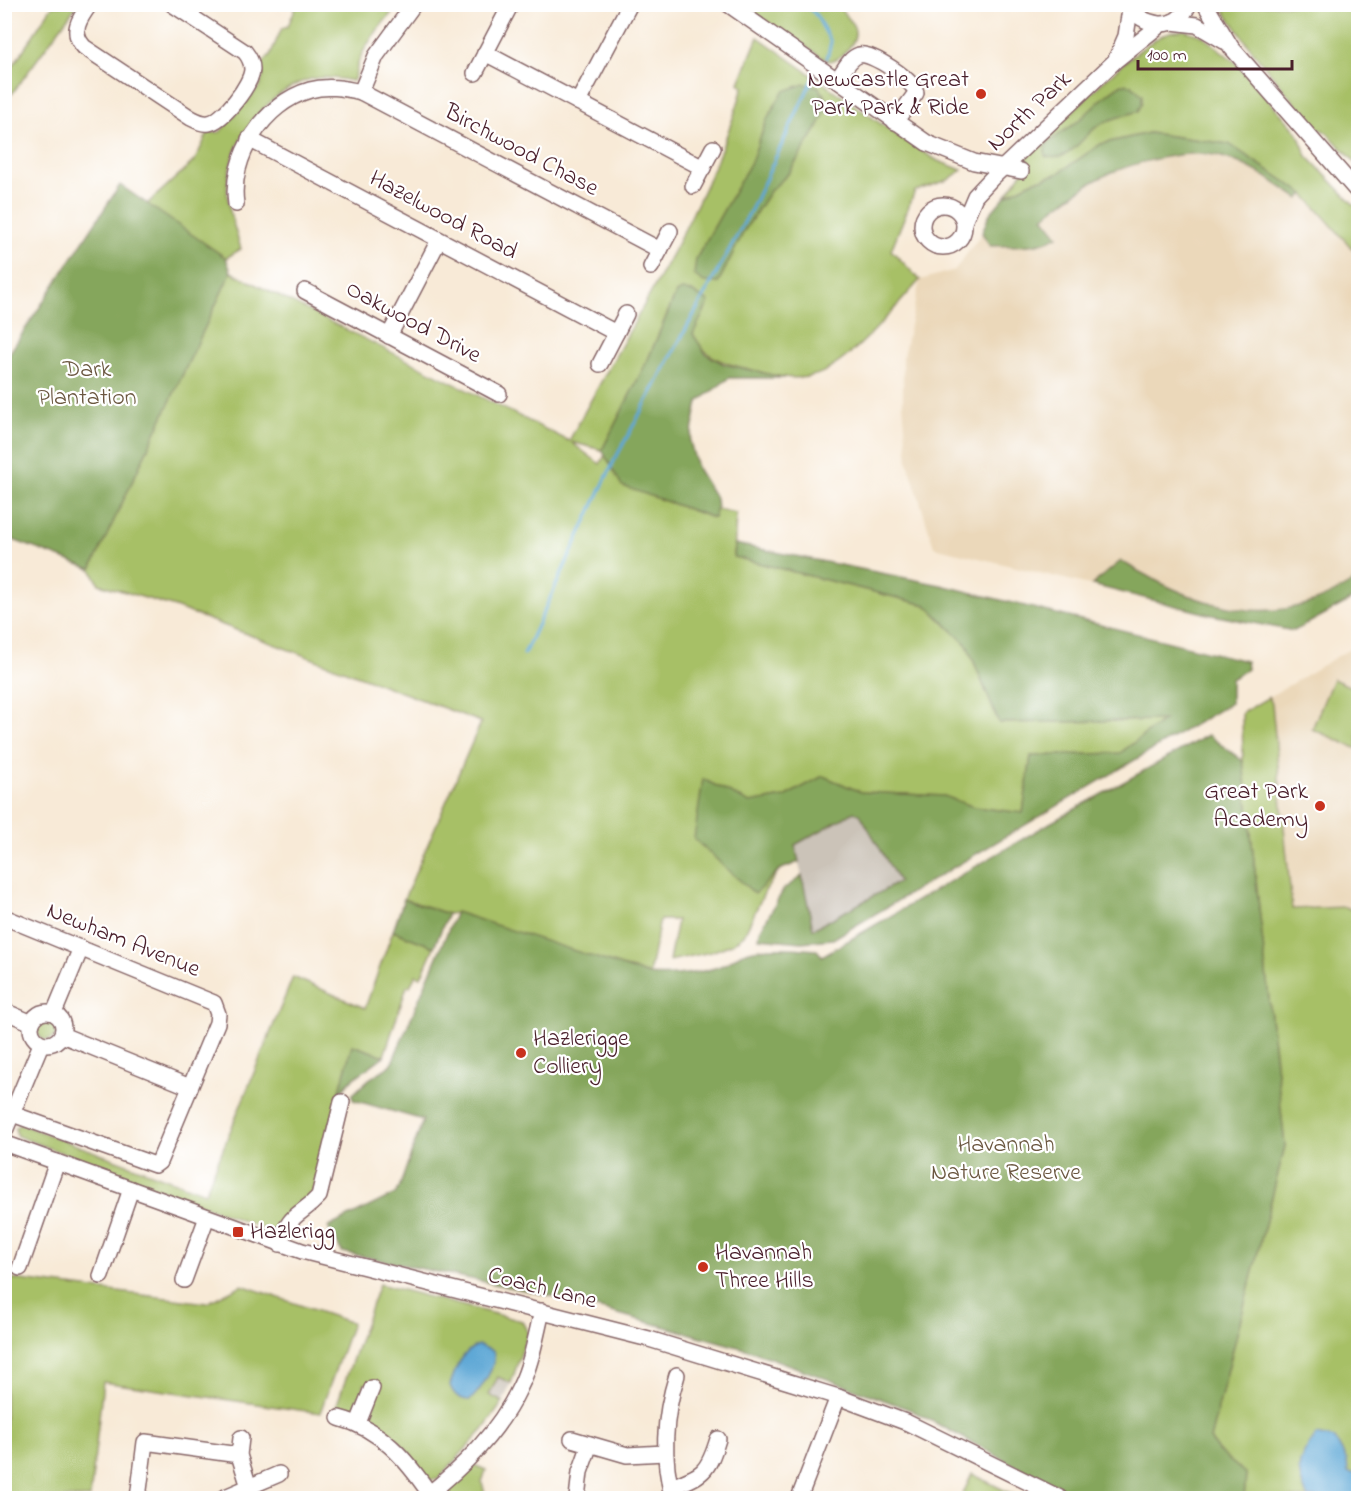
<svg xmlns="http://www.w3.org/2000/svg" width="1363" height="1503" viewBox="0 0 1363 1503" font-family="'Indie Flower',sans-serif">
	<style>
		.built { fill: #ebd8ba }
		.industrial { fill: #cbc3b8 }
		.green { fill: #a7c066; stroke: #787048; stroke-width: 1.5; fill-rule: evenodd }
		.forest { fill: #85a65b; stroke: #686243; stroke-width: 1.5 }
		.water { fill: #5ea8d6; stroke: #546480; stroke-width: 1.5 }
		.lines { fill: none; stroke-linecap: round; stroke-linejoin: round }
		.stream { stroke: #5ea8d6; stroke-width: 3 }
		.minor-casing { stroke: #876667; stroke-width: 18 }
		.minor { stroke: #fff; stroke-width: 15 }
		.poi-dot { fill: #c8321e; stroke: #fff; stroke-width: 2 }
		.labels { text-anchor: middle; dominant-baseline: central; stroke-width: 4.5; stroke-linejoin: round; paint-order: stroke }
		.poi-label { font-size: 24px; fill: #4a1f2b; stroke: #fff; text-anchor: start }
		.street-label { font-size: 24px; fill: #4a1f2b; stroke: #fff }
		.park-label { font-size: 24px; fill: #6b5740; stroke: #fff }
	</style>
	<rect width="100%" height="100%" fill="#fff"/>
	<filter id="ink" filterUnits="userSpaceOnUse"><feTurbulence type="fractalNoise" baseFrequency=".0167" numOctaves="2"/><feDisplacementMap in="SourceGraphic" scale="12" xChannelSelector="R" yChannelSelector="G"/><feConvolveMatrix kernelMatrix="1 2 1 2 8 2 1 2 1" color-interpolation-filters="sRGB"/></filter>
	<filter id="wash" filterUnits="userSpaceOnUse"><feTurbulence type="fractalNoise" baseFrequency=".008" numOctaves="4" result="noise"/><feDisplacementMap in="SourceGraphic" scale="24" xChannelSelector="R" yChannelSelector="G"/><feGaussianBlur stdDeviation="1.35" result="paint"/><feColorMatrix in="noise" values="0 0 0 0 0 0 0 0 0 0 0 0 0 0 0 0 0 1.4 0 .05"/><feComposite in="paint" operator="in"/></filter>
	<g filter="url(#wash)">
		<rect width="100%" height="100%" fill="#f8ead7"/>
		<g class="built">
			<polygon points="1149,133 1229,144 1304,194 1358,255 1358,596 1294,631 1212,615 934,547 908,462 903,403 903,357 920,280 955,270 982,233 989,215 1006,195"/>
			<polygon points="1358,644 1358,958 1294,931 1272,704 1269,697"/>
		</g>
		<g class="industrial">
			<polygon points="854,812 860,814 900,883 813,929 795,845"/>
			<polygon points="498,1376 511,1383 503,1402 489,1395"/>
		</g>
		<g class="green">
			<polygon points="53,5 77,5 12,94 5,88 5,78"/>
			<path d="M293,5H399C384,21 366,42 358,63C356,70 357,74 353,81C341,79 327,76 316,78C274,86 237,131 229,172C223,198 234,225 241,249L226,258L146,205L195,160L208,133L220,132L260,86L263,76L261,65L270,55L282,28L288,26L295,9Z"/>
			<path d="M741,5H836C852,20 865,33 845,52C840,57 836,61 828,61Z"/>
			<polygon points="1220,5 1358,5 1358,170 1354,161 1327,133 1313,125 1254,53"/>
			<path d="M1184,30L1203,36L1236,63L1297,132L1307,156L1358,209V255L1304,194L1228,144L1149,133L1101,144L1057,174L1032,182L1006,195L1024,170L1019,164C1050,135 1135,43 1170,32C1174,31 1180,31 1184,30Z"/>
			<path d="M758,37L904,140L938,161L962,170L948,180L915,191L891,250L920,280C896,306 846,369 812,376C792,381 772,375 753,370C695,357 697,346 676,293L649,357L602,450L571,442L600,464L605,455L623,486L713,518L717,509L736,513L734,557L926,605L967,645L999,723L1164,720L1120,753L1031,756L1023,813L974,807L944,796L861,792L823,776L784,797L750,803L779,870L765,891L744,935L732,944L711,952L669,961L677,920H660L649,975L456,913L448,914L404,899L481,722L175,607L99,584L91,569L231,272L569,441C629,325 706,213 743,87L739,83ZM784,91L824,93L829,104L818,127L788,174L770,191L744,231L718,283L696,259L751,162L768,117Z"/>
			<polygon points="1333,679 1358,690 1358,749 1312,729"/>
			<polygon points="1269,697 1272,704 1292,909 1346,907 1358,913 1358,1498 1244,1498 1246,1474 1218,1451 1210,1439 1285,1146 1243,761 1242,713"/>
			<polygon points="393,931 434,947 421,977 416,975 410,986 407,986 384,1056 352,1045 312,1197 292,1210 275,1233 17,1136 15,1128 20,1124 205,1193 293,977 365,1008"/>
			<circle cx="47" cy="1030" r="10"/>
			<polygon points="5,1278 207,1303 242,1285 352,1323 320,1413 103,1382 90,1498 5,1498"/>
			<polygon points="379,1284 522,1321 528,1333 511,1383 498,1377 489,1395 503,1402 483,1430 438,1479 429,1480 405,1448 370,1418 379,1389 365,1384 354,1410 336,1407"/>
			<polygon points="474,1465 486,1470 482,1482 486,1498 437,1498"/>
			<polygon points="972,1474 1020,1498 961,1498"/>
		</g>
		<g class="forest">
			<polygon points="804,84 818,86 829,104 818,127 788,174 770,191 744,231 718,283 704,282 694,275 696,259 751,162 768,117 778,100 784,91"/>
			<path d="M1122,84L1132,85L1142,95V104L1138,111C1127,115 1112,118 1101,124C1082,134 1071,165 1045,156V147C1054,136 1067,130 1078,121C1094,108 1104,94 1122,84Z"/>
			<path d="M1149,133L1229,144L1304,194L1299,199C1274,182 1251,165 1222,157C1191,147 1129,163 1100,178C1080,188 1061,203 1043,217L1058,236C1035,249 1014,245 990,246L982,233L989,215L1006,195L1032,182L1057,174L1101,144Z"/>
			<polygon points="120,185 226,258 231,272 91,569 5,537 5,360"/>
			<polygon points="682,290 693,292 709,302 693,334 706,354 724,364 785,378 729,378 698,402 690,441 697,468 716,499 717,509 714,518 622,486 602,450 649,357 676,293"/>
			<polygon points="735,544 941,585 1246,661 1247,669 1231,679 1231,703 833,939 802,942 759,938 760,931 784,889 802,876 813,929 899,882 860,814 854,812 795,845 799,862 779,870 755,894 694,839 703,779 750,803 784,797 823,776 861,792 944,796 974,807 1023,813 1031,756 1120,753 1164,720 999,723 967,645 926,605 734,557"/>
			<path d="M1121,561C1198,608 1278,636 1358,578V596L1294,631L1212,615L1092,585Z"/>
			<path d="M1208,735L1243,761L1285,1146L1210,1439L1218,1451L1246,1474L1244,1498H1076L911,1410L749,1350L557,1297L342,1252L328,1227L395,1194L399,1188L423,1120L353,1100L352,1095L369,1079L391,1065L456,912L649,975C669,977 709,973 727,963C732,961 737,955 743,953C764,945 795,948 817,950L822,956L1050,823Z"/>
			<polygon points="404,899 448,914 434,947 393,931"/>
			<polygon points="352,1045 384,1056 349,1082 339,1094"/>
		</g>
		<g class="water">
			<path d="M479,1345L493,1351C499,1364 479,1392 470,1400C460,1400 453,1394 450,1385C455,1370 462,1350 479,1345Z"/>
			<path d="M1316,1435L1335,1439L1347,1461L1348,1472L1358,1474V1498H1308C1294,1469 1297,1461 1316,1435Z"/>
		</g>
		<g class="lines">
			<g class="stream">
				<polyline points="805,4 816,15 831,42 827,58"/>
				<polyline points="524,654 614,461 752,208 814,76"/>
			</g>
		</g>
	</g>
	<g filter="url(#ink)">
		<g class="lines">
			<defs>
				<g id="minor">
					<path d="M90,4C79,19 70,32 84,47L191,118C197,121 202,124 209,123C223,121 252,84 252,69C252,63 249,57 245,52L172,4"/>
					<polyline points="728,4 927,143 974,162 1021,171"/>
					<path d="M1127,4C1142,27 1176,34 1189,4"/>
					<polyline points="1205,4 1231,47 1358,192"/>
					<polyline points="1172,22 1197,25 1224,41"/>
					<polyline points="485,53 703,168"/>
					<polyline points="1116,59 1126,36 1130,9"/>
					<polyline points="475,73 511,4"/>
					<path d="M837,80C843,72 849,58 859,55C870,51 915,81 916,93L895,122"/>
					<polyline points="361,92 376,56 414,4"/>
					<polyline points="578,102 630,4"/>
					<polyline points="249,139 616,333"/>
					<polyline points="693,186 713,148"/>
					<path d="M236,204C229,158 264,103 310,90C327,85 344,88 361,92L660,250"/>
					<circle cx="943" cy="226" r="21"/>
					<polyline points="964,222 975,196 991,179 1115,61 1160,25"/>
					<polyline points="651,267 670,231"/>
					<polyline points="305,291 499,394"/>
					<polyline points="389,336 439,240"/>
					<polyline points="600,364 626,314"/>
					<polyline points="4,917 214,1003 218,1014 217,1023 159,1162 155,1165 4,1111"/>
					<polyline points="4,1011 32,1023"/>
					<circle cx="47" cy="1028" r="16"/>
					<polyline points="54,1013 81,948"/>
					<polyline points="62,1035 190,1087"/>
					<polyline points="4,1133 41,1044"/>
					<polyline points="4,1143 302,1251 649,1339 838,1397 908,1423 1060,1498"/>
					<path d="M280,1244C290,1211 299,1218 319,1196L342,1102"/>
					<polyline points="20,1268 57,1162"/>
					<polyline points="101,1276 131,1189"/>
					<polyline points="184,1280 207,1217"/>
					<path d="M339,1418C381,1429 406,1459 430,1494"/>
					<polyline points="358,1423 372,1388"/>
					<polyline points="241,1438 239,1455 249,1487"/>
					<polyline points="572,1439 627,1455 665,1453"/>
					<path d="M670,1487C703,1476 708,1472 718,1439"/>
					<polyline points="138,1498 145,1442 239,1455"/>
					<polyline points="223,1498 279,1474"/>
					<path d="M424,1498C463,1467 499,1432 520,1387C531,1365 536,1336 542,1311"/>
					<polyline points="577,1498 580,1472 590,1444"/>
					<path d="M673,1498C661,1456 664,1416 677,1375"/>
					<polyline points="799,1498 838,1397"/>
				</g>
			</defs>
			<use href="#minor" class="minor-casing"/>
			<use href="#minor" class="minor"/>
		</g>
	</g>
	<g class="poi-dot">
		<circle cx="981" cy="94" r="6"/>
		<circle cx="1320" cy="806" r="6"/>
		<circle cx="521" cy="1053" r="6"/>
		<rect x="232" y="1226" width="12" height="12" rx="3"/>
		<circle cx="703" cy="1267" r="6"/>
	</g>
	<g class="labels">
		<g class="poi-label">
			<text x="969" y="80" text-anchor="end">Newcastle Great<tspan x="969" dy="28">Park Park &amp; Ride</tspan></text>
			<text x="1308" y="792" text-anchor="end">Great Park<tspan x="1308" dy="28">Academy</tspan></text>
			<text x="533" y="1039">Hazlerigge<tspan x="533" dy="28">Colliery</tspan></text>
			<text x="250" y="1232">Hazlerigg</text>
			<text x="715" y="1253">Havannah<tspan x="715" dy="28">Three Hills</tspan></text>
		</g>
		<g class="street-label">
			<text transform="translate(1030 112) rotate(-43)">North Park</text>
			<text transform="translate(521 151) rotate(28)">Birchwood Chase</text>
			<text transform="translate(443 216) rotate(28)">Hazelwood Road</text>
			<text transform="translate(413 323) rotate(28)">Oakwood Drive</text>
			<text transform="translate(123 941) rotate(22)">Newham Avenue</text>
			<text transform="translate(542 1289) rotate(14)">Coach Lane</text>
		</g>
		<g class="park-label">
			<text x="87" y="370">Dark<tspan x="87" dy="28">Plantation</tspan></text>
			<text x="1006" y="1145">Havannah<tspan x="1006" dy="28">Nature Reserve</tspan></text>
		</g>
	</g>
	<rect width="1363" height="1503" fill="none" stroke="#fff" stroke-width="24"/>
	<path d="M1138 60v9h154v-9" fill="none" stroke="#4a1f2b" stroke-width="3"/>
	<text x="1147" y="60" font-size="18" fill="#4a1f2b" stroke="#ffffff" stroke-width="4.5" paint-order="stroke">100 m</text>
</svg>
